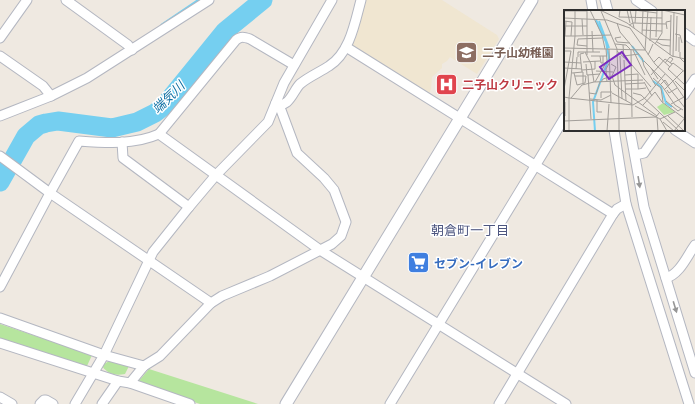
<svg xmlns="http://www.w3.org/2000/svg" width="695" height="404" viewBox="0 0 695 404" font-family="'Titillium Web','Noto Sans JP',sans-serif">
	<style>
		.education { fill: #f0e6d1 }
		.green { fill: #b6e59e }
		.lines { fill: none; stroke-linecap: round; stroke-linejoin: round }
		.stream { stroke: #75cff0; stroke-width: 3 }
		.river { stroke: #75cff0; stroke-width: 19 }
		.minor-casing { stroke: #b4b7c1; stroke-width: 11 }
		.tertiary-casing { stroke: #b4b7c1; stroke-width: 13 }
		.minor { stroke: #fff; stroke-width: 9 }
		.tertiary { stroke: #fff; stroke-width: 11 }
		.oneway { fill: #969696 }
		.labels { text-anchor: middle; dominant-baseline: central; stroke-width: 3; stroke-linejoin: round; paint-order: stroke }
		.education-label { font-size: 12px; font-weight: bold; fill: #785e54; stroke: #fff; text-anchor: start }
		.health-label { font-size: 12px; font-weight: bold; fill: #be3a42; stroke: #fff; text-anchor: start }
		.shop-label { font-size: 12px; font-weight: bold; fill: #366cbe; stroke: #fff; text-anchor: start }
		.water-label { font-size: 13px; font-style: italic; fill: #0d6fa3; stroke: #fff }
		.neighbourhood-label { font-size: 13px; fill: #4d5680; stroke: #fff }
		.inset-river { fill: none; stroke: #75cff0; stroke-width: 2 }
		.inset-road { fill: none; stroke: #a29e99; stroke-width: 1 }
		.view { fill: #7b2cbf; fill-opacity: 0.15; stroke: #7b2cbf; stroke-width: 2 }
		.inset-edge { fill: none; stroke: #2e2e2e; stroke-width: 2 }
	</style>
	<rect width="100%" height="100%" fill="#efe9e1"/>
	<polygon class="education" points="364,0 442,0 497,35 499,39 477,74 450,57 447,61 442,64 442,68 432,77 431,89 428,96 350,44"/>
	<g class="green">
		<polygon points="0,324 92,355 87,366 0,338"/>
		<path d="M111,360L129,366L125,374C115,376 108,374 102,366L104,364Z"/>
		<polygon points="149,369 258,404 200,404 137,383"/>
	</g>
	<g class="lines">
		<polyline class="stream" points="162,25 199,0"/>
		<polyline class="river" points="0,182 26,136 39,125 46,123 58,121 112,128 137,122 155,113 164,106 173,95 225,31 263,0"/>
		<defs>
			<g id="minor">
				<polyline points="66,0 128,45 132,50"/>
				<polyline points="591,0 593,11"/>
				<polyline points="605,0 608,11"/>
				<polyline points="636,0 652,11"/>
				<polyline points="684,33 695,41"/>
				<polyline points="0,38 27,0"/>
				<polyline points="346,47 613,214"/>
				<polyline points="0,56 43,86 51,96"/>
				<polyline points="684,95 695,79"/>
				<path d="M276,103C289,109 293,91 300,84C308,77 320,72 329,66C350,53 355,22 361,0"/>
				<polyline points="0,116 51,96 87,78 209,0"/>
				<polyline points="614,130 626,204 689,404"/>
				<polyline points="630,130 644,207 695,373"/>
				<polyline points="675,130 695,143"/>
				<polyline points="159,134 320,250 566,404"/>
				<polyline points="122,142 123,158 189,207"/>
				<polyline points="635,155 644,153 660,130"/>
				<polyline points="0,156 50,193 211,303"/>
				<path d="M666,278C680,274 687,256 695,245"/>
				<path d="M0,287L50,193L79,141C106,143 134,145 159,134L236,40C241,36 244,37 250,39L294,65"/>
				<polyline points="0,318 104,355 144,366"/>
				<polyline points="0,343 118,381 130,383 190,404"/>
				<polyline points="130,383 144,366 160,356 211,303 222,296 270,276 332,244 341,236 346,222 334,190 324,178 297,153 281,110 276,103"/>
				<polyline points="0,397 12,404"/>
				<polyline points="40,404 44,400 46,400 53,404"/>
				<polyline points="75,404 104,355 153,252 189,207 216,175 268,122 284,83 332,0"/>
				<polyline points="102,404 118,381"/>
				<polyline points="390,404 565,117"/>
				<polyline points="499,404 613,214 617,209 626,204"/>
			</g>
			<polyline id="tertiary" points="286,404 532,0"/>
		</defs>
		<use href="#minor" class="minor-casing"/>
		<use href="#tertiary" class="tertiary-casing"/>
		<use href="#minor" class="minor"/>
		<use href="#tertiary" class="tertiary"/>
	</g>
	<defs><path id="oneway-solid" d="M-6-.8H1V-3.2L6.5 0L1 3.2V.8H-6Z"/></defs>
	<g class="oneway">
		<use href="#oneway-solid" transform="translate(639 182) rotate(81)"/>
		<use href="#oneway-solid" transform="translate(675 307) rotate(73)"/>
	</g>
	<defs>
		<symbol id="school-square" viewBox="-11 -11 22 22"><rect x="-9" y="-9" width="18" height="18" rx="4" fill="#8d6e63" stroke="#fff"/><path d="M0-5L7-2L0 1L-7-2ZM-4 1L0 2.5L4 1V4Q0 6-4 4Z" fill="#fff"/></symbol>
		<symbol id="hospital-square" viewBox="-11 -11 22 22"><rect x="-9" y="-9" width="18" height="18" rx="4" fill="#e0444e" stroke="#fff"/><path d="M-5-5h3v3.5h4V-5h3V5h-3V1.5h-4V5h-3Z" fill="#fff"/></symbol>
		<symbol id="supermarket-square" viewBox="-11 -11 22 22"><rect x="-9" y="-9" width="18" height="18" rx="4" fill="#3f7fe0" stroke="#fff"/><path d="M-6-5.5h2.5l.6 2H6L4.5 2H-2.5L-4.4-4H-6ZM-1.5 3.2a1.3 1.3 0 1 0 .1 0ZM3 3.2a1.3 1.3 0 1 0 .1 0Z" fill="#fff"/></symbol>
	</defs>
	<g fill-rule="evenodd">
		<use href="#school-square" x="454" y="40" width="25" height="25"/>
		<use href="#hospital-square" x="434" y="72" width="25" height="25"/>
		<use href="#supermarket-square" x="406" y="250" width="25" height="25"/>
	</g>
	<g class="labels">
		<g class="education-label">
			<text x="482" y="52">二子山幼稚園</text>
		</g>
		<g class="health-label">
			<text x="462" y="84">二子山クリニック</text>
		</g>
		<g class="shop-label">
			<text x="434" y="263">セブン-イレブン</text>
		</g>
		<g class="water-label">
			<text transform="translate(168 97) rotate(-45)">端気川</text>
		</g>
		<g class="neighbourhood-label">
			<text x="470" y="230">朝倉町一丁目</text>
		</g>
	</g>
	<g transform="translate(564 10)">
		<rect width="121" height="121" fill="#efe9e1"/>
		<path d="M99,93L111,102L100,105L93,97Z" fill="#b6e59e"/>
		<path class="inset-river" d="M35,11L45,38M68,36L80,52M89,71L97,77L102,93L108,97M31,121L29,92L45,48L42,32L32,10"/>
		<path class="inset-road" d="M26,0L38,25L41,39M36,0L63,13L108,46L121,49M56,0L55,7L98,8M63,0L66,13M66,0L70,18M70,0L93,3M98,0L121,5M0,1H23M37,1L53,39L55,95M0,8L43,10L66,18L91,54L108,70L121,89M18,9L19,25M0,11L8,12L7,26M53,13L56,22L78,48L80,56L92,76M71,13L72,0M65,15L69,13L102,14M0,16H23M103,19L102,12L107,11M78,20L98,21M28,21L29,42M78,24L79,0M111,24L116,25L118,33M47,25L11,26L5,88L69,95L81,88L101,64M0,26H11V0M1,26L2,11M57,27L51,28L53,32L66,33M92,27L93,0M14,29L38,28M14,29L13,35L23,36M87,29L107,30M86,31L87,7M93,32L98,35L106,36M51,34L62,35L67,40L68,107M91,34L98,23V0M59,35L60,48M0,38L81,40L84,0M45,39L47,93M69,40L81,65M0,41H7L0,79M53,41L67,54M112,41L113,6M21,42L27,54L30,72M115,42V27M116,42V48L121,53M23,45V0M84,45L89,34M106,45L107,5M27,46H43M36,46L37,53H39V46M56,46L58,89M60,46L75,44M14,47V42H36M109,47L110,2M60,50L62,91M80,51L98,69M0,52L17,53M19,52L36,51M90,52L95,47L106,57M101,53L106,47L109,49L106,53M22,54L23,65L36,64M47,54L52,57L48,66M67,54L87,77M0,58L18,59M87,58L94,69M12,59L13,47M18,60L31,59V51M32,61L49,62M18,62L16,44L20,43M121,62L109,53L104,59L121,75M8,63L19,62V73M10,63L13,75M74,64V79L82,78M24,65L27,109M61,65L74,64M87,65L101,49L108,54M11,66H22L21,73L13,75M48,66L51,75L93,106M89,68L98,76L111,95L119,100M98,69L121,98M111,71L121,81M31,72L43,51L42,39M37,72L39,69L54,64M43,72L42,59L46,52M80,72L88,86M61,74L80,73M93,75L97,78L99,92M96,75L101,70L105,76M61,79H74M100,80L119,61M103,80L105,83L113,78M25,83L32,84L36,72M48,83L68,94M69,83L77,85L115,121M0,87L5,88V121M7,88L18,75L30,72L79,70M37,88V82H48M26,89L37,90L47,85M33,90V102H38M102,91L114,101L117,99M1,92V106M107,94L120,87M55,95V121M79,95L91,82L98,92L121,109M71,96L96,109L103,121M104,106L120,121M93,107L94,121M96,109L111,102M0,111L92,107L95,103M99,112L110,121M43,121L45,94M110,121L120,109"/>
		<path class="view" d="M58,42L67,55L45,69L36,57Z"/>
		<rect width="121" height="121" class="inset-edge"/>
	</g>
</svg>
